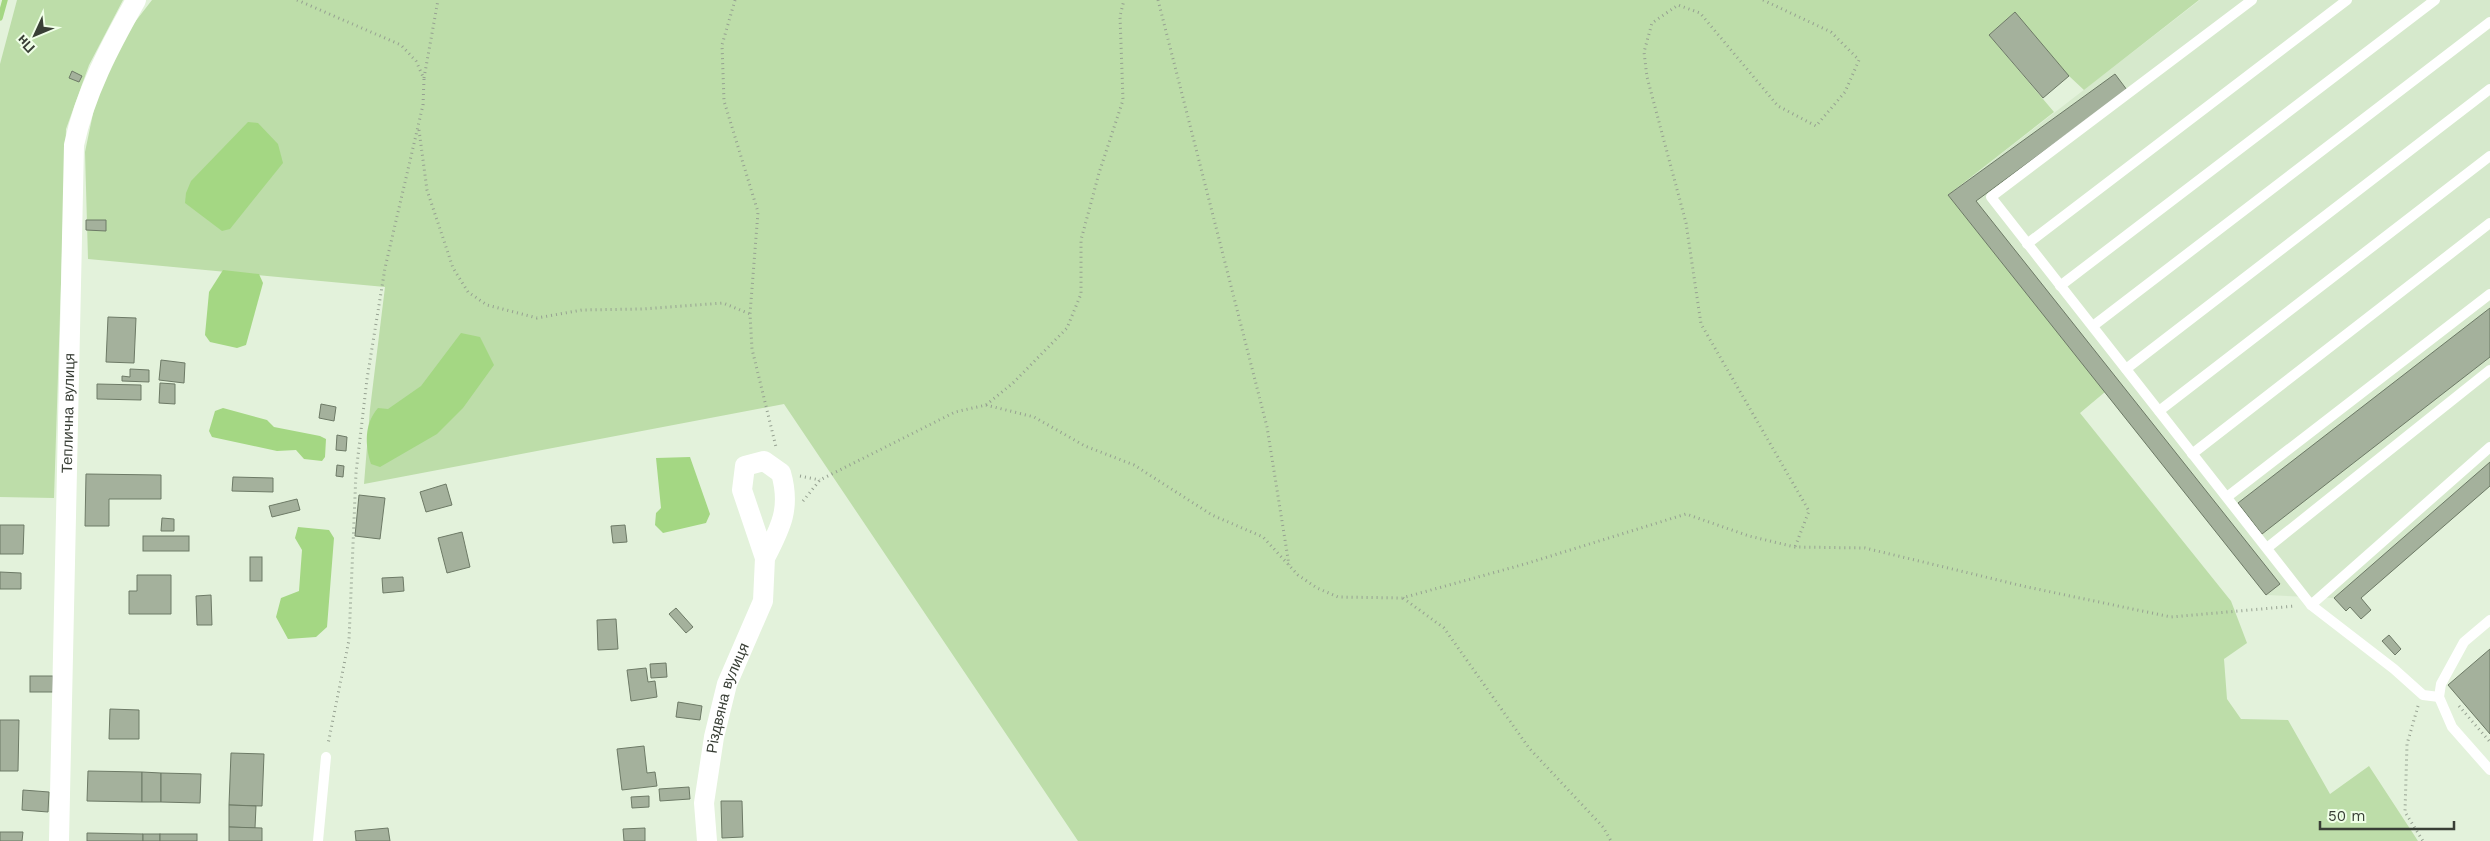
<svg xmlns="http://www.w3.org/2000/svg" width="2490" height="841" viewBox="0 0 2490 841" font-family="'Work Sans',sans-serif">
	<style>
		.built { fill: #d6e9cc }
		.green { fill: #bddda9 }
		.water { fill: #a4d783 }
		.lines { fill: none; stroke-linecap: round; stroke-linejoin: round }
		.stream { stroke: #a4d783; stroke-width: 5.5 }
		.building { fill: #a4b19c; stroke: #6d7a66 }
		.path { stroke: #96a191; stroke-width: 3; stroke-dasharray: 1 4; stroke-linecap: butt }
		.service { stroke: #fff; stroke-width: 10 }
		.minor { stroke: #fff; stroke-width: 20 }
		.labels { text-anchor: middle; dominant-baseline: central; stroke-width: 5; stroke-linejoin: round; paint-order: stroke }
		.street-label { font-size: 15px; fill: #393f36; stroke: #f0ffe8 }
	</style>
	<rect width="100%" height="100%" fill="#e3f2db"/>
	<polygon class="built" points="2200,0 2490,0 2490,486 2361,598 2371,610 2361,619 2351,607 2346,611 2334,598 2266,595 1948,195"/>
	<g class="green">
		<polygon points="17,0 123,0 89,65 66,129 54,498 0,497 0,64"/>
		<polygon points="152,0 2199,0 2084,90 2069,76 2014,13 1989,35 2054,112 1948,195 2105,392 2080,413 2231,601 2247,643 2224,659 2227,699 2241,719 2288,720 2330,794 2369,766 2418,841 1078,841 784,404 364,484 370,409 385,287 88,259 85,152 95,104 111,53"/>
	</g>
	<g class="water">
		<polygon points="248,122 258,123 278,144 283,163 230,229 222,231 185,203 186,193 191,181"/>
		<polygon points="223,270 259,274 263,283 246,345 237,348 210,342 205,335 209,292"/>
		<path d="M461,333L480,337L494,365L463,408L437,434L380,467L371,464C365,445 364,424 378,408L388,409L421,386Z"/>
		<polygon points="223,408 267,420 274,427 320,436 326,439 325,457 322,461 304,459 296,450 277,451 212,437 209,431 215,411"/>
		<polygon points="690,457 710,514 706,523 663,533 655,525 656,513 661,508 656,458"/>
		<polygon points="298,527 329,530 334,538 327,627 316,637 288,639 276,617 281,598 299,591 302,550 295,538"/>
	</g>
	<g class="lines">
		<polyline class="stream" points="0,18 5,0"/>
	</g>
	<g class="building">
		<polygon points="2015,12 2069,76 2043,98 1989,35"/>
		<polygon points="72,71 82,76 79,82 69,78"/>
		<polygon points="2115,74 2127,90 1976,201 2280,584 2266,595 1948,195"/>
		<polygon points="86,220 106,220 106,231 86,230"/>
		<polygon points="2490,308 2490,357 2262,534 2238,503"/>
		<polygon points="108,317 136,318 134,363 106,362"/>
		<polygon points="161,360 185,363 184,383 159,380"/>
		<polygon points="130,369 149,370 149,382 122,381 122,376 130,377"/>
		<polygon points="160,383 175,384 175,404 159,403"/>
		<polygon points="97,384 141,385 141,400 97,399"/>
		<polygon points="321,404 336,407 334,421 319,418"/>
		<polygon points="337,435 347,437 346,451 336,450"/>
		<polygon points="2490,462 2490,486 2361,598 2371,610 2361,619 2350,607 2346,611 2334,598"/>
		<polygon points="337,465 344,466 343,477 336,476"/>
		<polygon points="86,474 161,475 161,499 109,499 109,526 85,526"/>
		<polygon points="233,477 273,478 273,492 232,491"/>
		<polygon points="446,484 452,505 426,512 420,492"/>
		<polygon points="359,495 385,498 380,539 355,536"/>
		<polygon points="297,499 300,510 272,517 269,506"/>
		<polygon points="162,518 174,519 174,531 161,531"/>
		<polygon points="0,525 24,525 23,554 0,554"/>
		<polygon points="625,525 627,542 613,543 611,526"/>
		<polygon points="462,532 470,567 447,573 438,538"/>
		<rect x="143" y="536" width="46" height="15"/>
		<rect x="250" y="557" width="12" height="24"/>
		<polygon points="0,572 21,573 21,589 0,589"/>
		<polygon points="137,575 171,575 171,614 129,614 129,591 137,591"/>
		<polygon points="403,577 404,591 383,593 382,578"/>
		<polygon points="211,595 212,625 197,625 196,596"/>
		<polygon points="676,608 693,627 686,633 669,614"/>
		<polygon points="616,619 618,649 598,650 597,620"/>
		<polygon points="2389,635 2401,649 2395,655 2382,641"/>
		<polygon points="2490,649 2490,734 2448,685"/>
		<polygon points="666,663 667,677 651,678 650,664"/>
		<polygon points="646,668 648,682 655,681 657,697 631,701 627,670"/>
		<rect x="30" y="676" width="23" height="16"/>
		<polygon points="678,702 702,706 700,720 676,717"/>
		<polygon points="110,709 139,710 139,739 109,739"/>
		<polygon points="0,720 19,720 18,771 0,771"/>
		<polygon points="644,746 647,773 655,772 657,786 622,790 617,749"/>
		<polygon points="231,753 264,754 262,806 229,805"/>
		<polygon points="88,771 142,772 142,802 87,801"/>
		<polygon points="142,772 161,773 161,802 142,802"/>
		<polygon points="161,773 201,774 200,803 161,802"/>
		<polygon points="689,787 690,799 660,801 659,789"/>
		<polygon points="23,790 49,792 48,812 22,810"/>
		<polygon points="649,796 649,807 632,808 631,797"/>
		<polygon points="721,801 742,801 743,837 722,838"/>
		<polygon points="229,805 256,806 255,828 229,827"/>
		<polygon points="229,827 262,828 262,841 229,841"/>
		<polygon points="388,828 390,841 356,841 355,831"/>
		<polygon points="645,828 645,841 624,841 623,829"/>
		<polygon points="0,832 23,832 22,841 0,841"/>
		<polygon points="87,833 143,834 143,841 87,841"/>
		<rect x="143" y="834" width="17" height="7"/>
		<rect x="160" y="834" width="37" height="7"/>
	</g>
	<g class="lines">
		<g class="path">
			<polyline points="297,0 401,45 416,61 424,79 423,105 385,268 367,379 356,473 349,640 328,744"/>
			<polyline points="735,0 722,45 724,101 758,212 750,314 752,349 776,447"/>
			<polyline points="1158,0 1267,427 1289,565"/>
			<polyline points="1763,0 1831,32 1859,60 1845,92 1816,126 1778,106 1700,13 1678,5 1652,23 1644,52 1647,77 1686,223 1701,324 1809,511 1795,547"/>
			<polyline points="424,78 438,0"/>
			<polyline points="419,130 427,190 453,268 468,292 487,305 537,318 582,310 643,309 723,303 750,314"/>
			<polyline points="986,405 1034,417 1085,446 1134,465 1212,515 1263,537 1298,575 1317,588 1338,597 1402,598 1525,564 1686,514 1749,536 1795,547 1865,548 2027,587 2171,617 2295,606"/>
			<polyline points="800,476 820,480"/>
			<polyline points="803,501 820,480 955,412 986,405 1013,383 1067,328 1081,294 1081,240 1099,173 1123,100 1120,16 1124,0"/>
			<polyline points="1403,598 1444,628 1529,748 1603,827 1611,841"/>
			<polyline points="2418,706 2407,744 2405,812 2423,841"/>
			<polyline points="2459,706 2490,742"/>
		</g>
		<g class="service">
			<polyline points="2252,0 1991,197 2311,605 2394,669 2423,695 2439,697"/>
			<polyline points="2027,244 2347,0"/>
			<polyline points="2060,286 2435,0"/>
			<polyline points="2093,326 2490,22"/>
			<polyline points="2126,369 2490,89"/>
			<polyline points="2159,411 2490,156"/>
			<polyline points="2192,454 2490,223"/>
			<polyline points="2227,497 2490,294"/>
			<polyline points="2267,548 2490,370"/>
			<polyline points="2311,605 2490,447"/>
			<polyline points="2490,620 2464,642 2441,684 2439,697 2452,727 2490,770"/>
			<polyline points="318,841 326,757"/>
		</g>
		<g class="minor">
			<path id="s1" d="M59,841L74,145C85,93 110,46 136,0"/>
			<path id="s2" d="M707,841L704,803L714,737L727,684L763,601L765,558L742,490L745,466L764,461L781,473C791,508 781,527 765,558"/>
		</g>
	</g>
	<g class="labels">
		<g class="street-label">
			<text stroke="none"><textPath href="#s1" startOffset="428">Теплична вулиця</textPath></text>
			<text stroke="none"><textPath href="#s2" startOffset="146">Різдвяна вулиця</textPath></text>
		</g>
	</g>
	<g transform="translate(35 35) rotate(226)" stroke="#f0ffe8" stroke-width="4" paint-order="stroke">
	<path d="M0-4L9 19L0 12L-9 19Z" fill="#393f36"/>
	<text y="-8" font-size="14" font-weight="bold" text-anchor="middle" fill="#393f36">Пн</text>
	</g>
	<path d="M2320 821v8h134v-8" fill="none" stroke="#393f36" stroke-width="2.5"/>
	<text x="2328" y="821" font-size="15" fill="#393f36" stroke="#f0ffe8" stroke-width="4" paint-order="stroke">50 m</text>
</svg>
